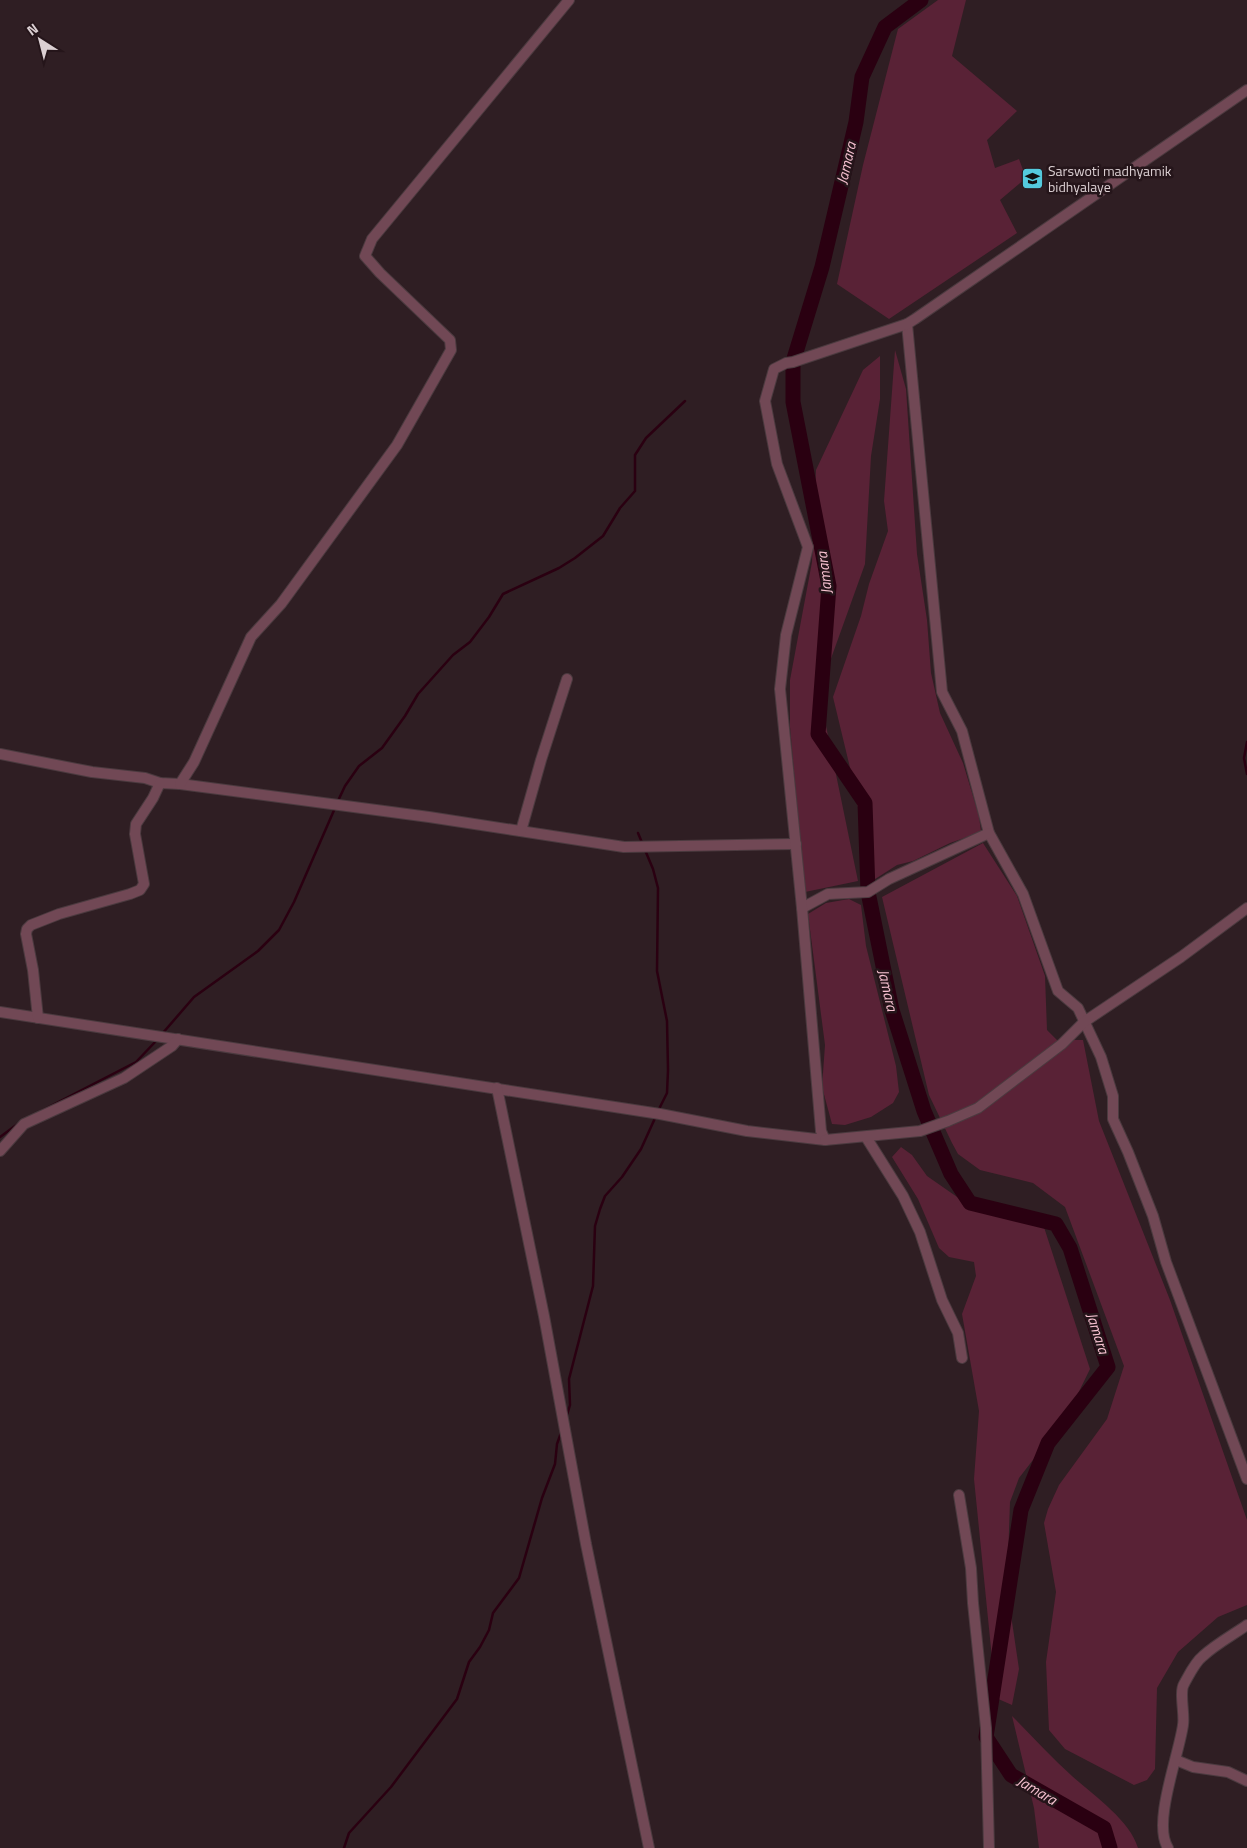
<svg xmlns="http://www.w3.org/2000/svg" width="1247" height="1848" viewBox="0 0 1247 1848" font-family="'Titillium Web',sans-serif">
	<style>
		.green { fill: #592236 }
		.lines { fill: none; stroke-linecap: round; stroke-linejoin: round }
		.stream { stroke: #2a0011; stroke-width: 2.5 }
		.river { stroke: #2a0011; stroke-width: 15 }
		.street-casing { stroke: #4b3a3f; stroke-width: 12 }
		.street { stroke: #714855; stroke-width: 10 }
		.labels { text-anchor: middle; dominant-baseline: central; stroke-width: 5; stroke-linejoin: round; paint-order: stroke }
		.poi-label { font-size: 14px; fill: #dbcfd2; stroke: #25151a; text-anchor: start }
		.water-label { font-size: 15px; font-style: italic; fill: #f7c2d1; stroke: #25151a }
	</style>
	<rect width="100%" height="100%" fill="#2f1e23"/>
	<g class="green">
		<polygon points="938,0 966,0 952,56 1017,111 987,140 995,168 1019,159 1026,178 1000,200 1017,233 889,319 837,284 863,165 898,29"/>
		<polygon points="895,350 906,389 917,554 927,620 931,673 940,713 963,763 979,816 981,832 950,843 913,861 897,865 872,881 852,776 833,697 861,616 869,584 888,531 884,501"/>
		<polygon points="880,356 880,399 871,456 865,564 819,692 858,881 805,892 790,727 790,680 812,562 816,470 863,370"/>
		<polygon points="983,843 1017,896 1045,976 1047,1030 1057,1040 1083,1040 1099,1121 1170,1300 1247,1520 1247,1605 1218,1617 1178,1652 1157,1688 1155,1769 1147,1780 1134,1785 1065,1749 1049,1730 1046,1662 1056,1592 1044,1523 1048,1509 1059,1485 1107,1419 1124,1366 1065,1207 1033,1183 980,1170 958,1154 952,1143 929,1095 882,897"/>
		<polygon points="849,899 861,905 866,946 896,1066 899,1092 893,1103 871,1117 845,1125 832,1124 822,1087 825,1045 808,914 826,903"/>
		<polygon points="901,1147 912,1155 927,1176 960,1199 1014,1218 1042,1221 1090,1369 1067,1416 1019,1478 1010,1502 1007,1588 1019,1669 1012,1705 996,1698 974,1479 979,1411 962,1314 976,1276 974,1262 949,1257 939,1248 918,1199 892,1157"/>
		<path d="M1012,1716C1032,1736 1051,1757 1072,1776C1093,1795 1130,1820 1138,1848H1039L1034,1808Z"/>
	</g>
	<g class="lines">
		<g class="stream">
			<polyline points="1247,742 1244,758 1247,774"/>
			<polyline points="337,803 345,786 359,766 382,748 405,716 418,694 453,655 470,642 489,617 503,594 559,568 575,558 603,536 620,508 635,491 635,455 646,438 685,401"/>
			<polyline points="638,833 643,845"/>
			<polyline points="645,850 653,869 658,888 657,971 667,1021 668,1070 667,1093 658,1111"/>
			<polyline points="162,1034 194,997 258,951 279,930 294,902 335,808"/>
			<polyline points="41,1111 136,1062 157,1040"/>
			<polyline points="0,1137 23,1120"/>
			<polyline points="567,1415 570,1405 569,1379 593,1286 595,1226 600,1209 605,1196 622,1177 641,1149 656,1116"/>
			<polyline points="344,1848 349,1833 391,1787 457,1699 469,1662 480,1647 489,1630 493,1613 519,1578 542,1498 555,1464 557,1444 562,1430"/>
		</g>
		<polyline class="river" points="921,0 885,27 862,77 856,122 822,267 793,362 793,402 829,586 818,734 865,803 868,892 892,1010 924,1111 951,1174 970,1203 1056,1224 1070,1248 1108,1367 1048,1443 1021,1510 986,1737 1011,1775 1104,1828 1110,1848"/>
		<defs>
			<g id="street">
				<polyline points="907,324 942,692 962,731 989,833 1023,894 1058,991 1078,1008 1101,1057 1113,1096 1113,1119 1128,1152 1153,1216 1166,1262 1247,1479"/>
				<polyline points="0,754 92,772 145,778 160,783 180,784 429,817 624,847 796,844"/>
				<polyline points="180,784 194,762 251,637 281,604 397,445 451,350 450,340 380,273 365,256 372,239 569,0"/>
				<polyline points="521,831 541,760 567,679"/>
				<polyline points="802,908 828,894 868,892 889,879 989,833"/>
				<polyline points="0,1012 660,1114 747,1131 825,1140 821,1131 802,908 780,689 786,635 808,547 777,464 765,401 774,369 786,363 793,362 907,324 915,319 1247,90"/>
				<polyline points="38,1018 33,970 26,934 27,929 31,925 59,914 130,894 140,890 144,884 135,834 136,824 153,798 160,783"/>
				<polyline points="497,1088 544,1316 586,1544 649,1848"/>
				<polyline points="866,1137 903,1196 920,1232 942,1300 958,1333 962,1358"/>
				<polyline points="825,1140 920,1131 948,1121 978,1108 1062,1044 1084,1022 1181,957 1247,908"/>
				<polyline points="0,1151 24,1124 124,1078 172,1046 178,1039"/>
				<polyline points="959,1495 971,1568 973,1603 986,1728 989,1848"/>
				<polyline points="1176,1760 1193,1767 1228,1772 1247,1781"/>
				<path d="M1168,1848C1152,1823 1179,1755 1183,1725C1185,1715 1179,1692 1184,1684C1189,1675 1195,1662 1203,1656C1216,1644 1233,1635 1247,1625"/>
			</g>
		</defs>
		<use href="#street" class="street-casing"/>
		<use href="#street" class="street"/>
	</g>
	<defs>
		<symbol id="school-square" viewBox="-11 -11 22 22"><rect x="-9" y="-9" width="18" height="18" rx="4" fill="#54cadd" stroke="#25151a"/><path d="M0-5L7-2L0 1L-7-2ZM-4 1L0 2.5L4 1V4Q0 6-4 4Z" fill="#111"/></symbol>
	</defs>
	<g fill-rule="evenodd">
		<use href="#school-square" x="1020" y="166" width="25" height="25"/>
	</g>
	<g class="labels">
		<g class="poi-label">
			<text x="1048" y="170">Sarswoti madhyamik<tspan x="1048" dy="16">bidhyalaye</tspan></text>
		</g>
		<g class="water-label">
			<text transform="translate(846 163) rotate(-77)">Jamara</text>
			<text transform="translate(824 573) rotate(-97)">Jamara</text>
			<text transform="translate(888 990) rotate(77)">Jamara</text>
			<text transform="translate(1098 1333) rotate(72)">Jamara</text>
			<text transform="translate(1037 1790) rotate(30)">Jamara</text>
		</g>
	</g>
	<g transform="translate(40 40) rotate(324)" stroke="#25151a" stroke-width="4" paint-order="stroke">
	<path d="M0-4L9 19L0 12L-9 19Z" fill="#dbcfd2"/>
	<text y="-8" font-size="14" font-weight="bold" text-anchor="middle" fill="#dbcfd2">N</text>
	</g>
</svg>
